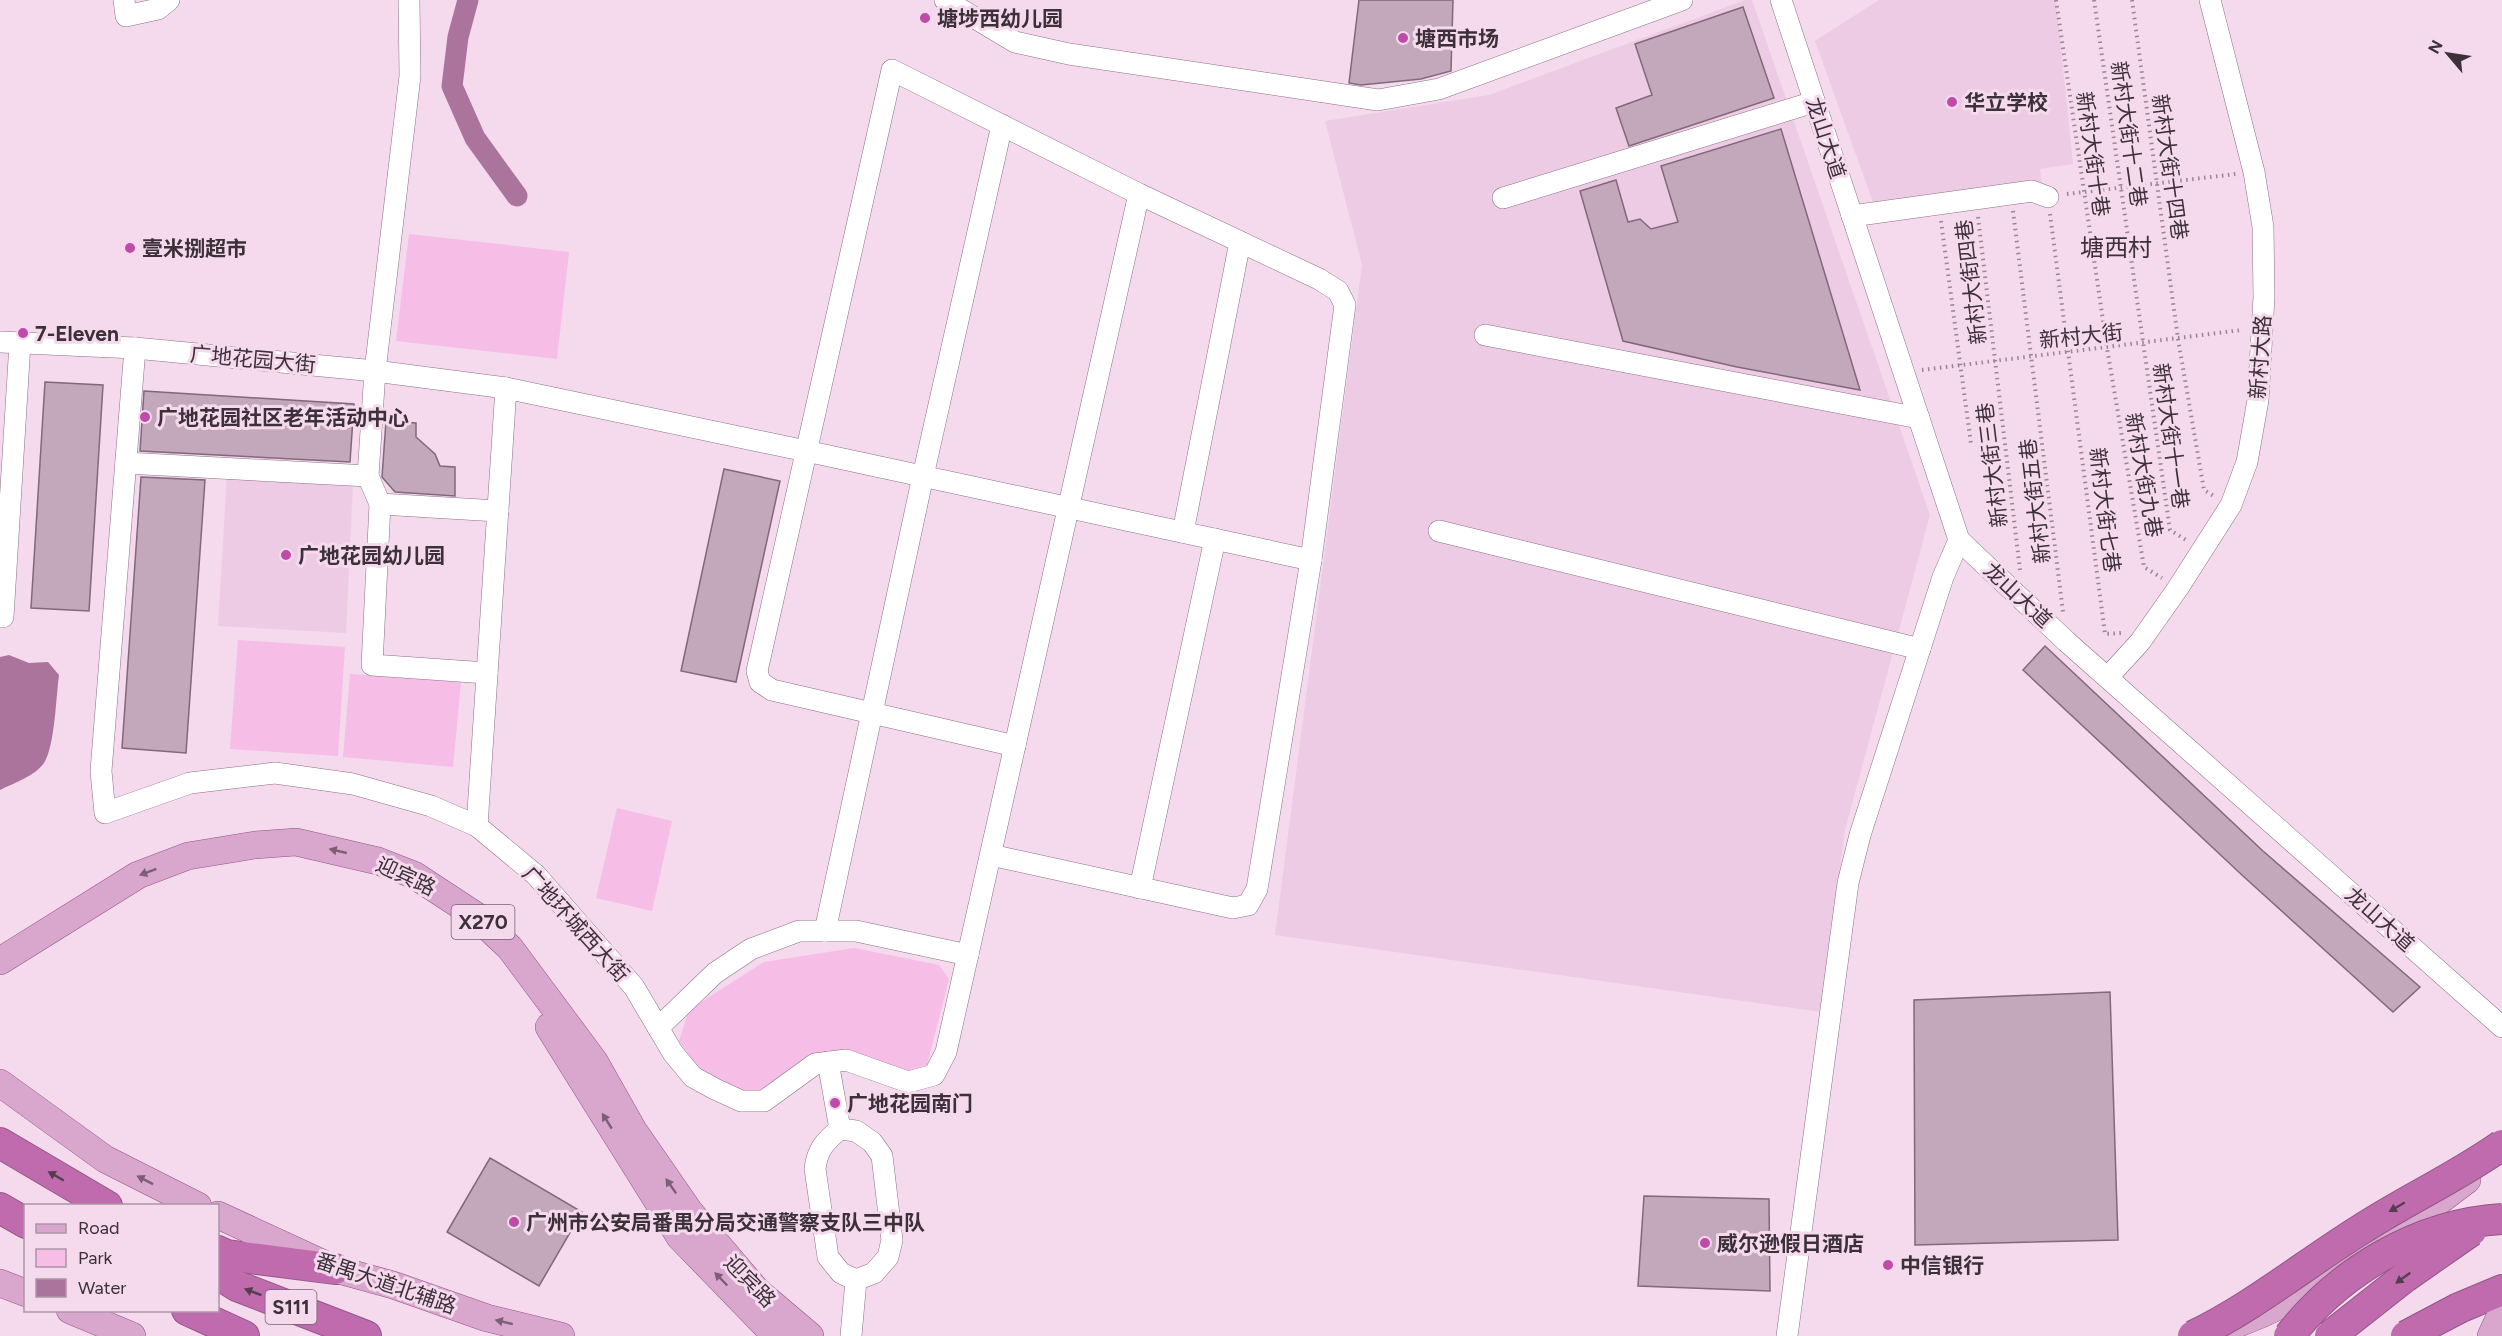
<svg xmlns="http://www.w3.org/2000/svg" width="2502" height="1336" viewBox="0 0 2502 1336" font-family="Figtree,'Noto Sans SC',sans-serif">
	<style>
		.built { fill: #eecbe5 }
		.green { fill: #f6bde7 }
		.water { fill: #aa749d }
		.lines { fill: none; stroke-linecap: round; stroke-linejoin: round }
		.canal { stroke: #aa749d; stroke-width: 21 }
		.building { fill: #c3a7bb; stroke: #81687b; stroke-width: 1.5 }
		.minor-casing { stroke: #8b7184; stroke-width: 22 }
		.major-casing { stroke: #915784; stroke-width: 28 }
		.highway-casing { stroke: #915784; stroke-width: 32 }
		.path { stroke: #998694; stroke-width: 4; stroke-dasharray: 1.5 4.5; stroke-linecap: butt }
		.minor { stroke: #fff; stroke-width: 21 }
		.major { stroke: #d9a6ce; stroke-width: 27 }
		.highway { stroke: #bf6bad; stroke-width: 30 }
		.highway-bridge-casing { stroke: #915784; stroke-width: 32; stroke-linecap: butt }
		.highway-bridge { stroke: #bf6bad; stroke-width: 30 }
		.oneway { fill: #7b6075 }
		.oneway2 { fill: #563d50 }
		.poi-dot { fill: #bd4ba7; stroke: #f5d9ed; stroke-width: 2 }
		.labels { text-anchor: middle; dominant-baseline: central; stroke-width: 6; stroke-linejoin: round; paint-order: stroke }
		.shield { fill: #f5d9ed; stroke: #74636f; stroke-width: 1.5 }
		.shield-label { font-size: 20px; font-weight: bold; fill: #3c3139 }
		.poi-label { font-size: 21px; font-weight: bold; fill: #3c3139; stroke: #f5d9ed; text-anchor: start }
		.street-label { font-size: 21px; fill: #3c3139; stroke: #f5d9ed }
		.quarter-label { font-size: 24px; fill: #3c3139; stroke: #f5d9ed }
	</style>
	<rect width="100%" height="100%" fill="#f5d9ed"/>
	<g class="built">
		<polygon points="1745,0 1752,0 1930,515 1845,830 1821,1012 1275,935 1362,265 1325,121 1489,95"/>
		<polygon points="1879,0 2056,0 2073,164 2040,169 2042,186 1874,205 1815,41"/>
		<polygon points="227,475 353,484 346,633 218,626"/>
	</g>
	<g class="green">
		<polygon points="409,234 569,252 557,359 396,341"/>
		<polygon points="238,640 345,647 338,756 230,749"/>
		<polygon points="350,674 461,682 453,767 343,757"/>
		<polygon points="617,808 672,821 652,911 596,898"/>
		<polygon points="854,948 939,965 949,979 927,1065 903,1072 843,1050 806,1059 764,1091 742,1092 700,1070 679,1041 689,1010 764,962"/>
	</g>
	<path class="water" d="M9,655L29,663L48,662L59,675C56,696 55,746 44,763C35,776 14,783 0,790V657Z"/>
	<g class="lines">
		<polyline class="canal" points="468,0 458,37 452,86 475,138 517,196"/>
	</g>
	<g class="building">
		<polygon points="1359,0 1453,0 1451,71 1421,79 1361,85 1349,83"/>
		<polygon points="1743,7 1774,98 1629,146 1616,108 1652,95 1635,44"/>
		<polygon points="1781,129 1860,390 1737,367 1623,341 1580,191 1616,180 1628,222 1640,219 1651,229 1678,222 1661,166"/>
		<polygon points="45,382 103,385 89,611 31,608"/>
		<polygon points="144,391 354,404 350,462 140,451"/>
		<polygon points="386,421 416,423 416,437 435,454 440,466 455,467 455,496 395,492 382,477"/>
		<polygon points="724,469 780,481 736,682 681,671"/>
		<polygon points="141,477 205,480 186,753 122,748"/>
		<polygon points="2045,646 2263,851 2420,987 2393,1012 2243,876 2023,670"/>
		<polygon points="2110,992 2118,1240 1915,1245 1914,1000"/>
		<polygon points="490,1158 582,1212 539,1286 447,1232"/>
		<polygon points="1644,1196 1769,1199 1770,1291 1638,1286"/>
	</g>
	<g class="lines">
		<defs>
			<g id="minor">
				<polyline points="124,0 126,16 158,9 169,0"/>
				<polyline points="409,0 410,76 375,371 368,476 380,504 372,665 487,673"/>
				<polyline points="945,0 1015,42 1069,54 1378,100 1439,89 1682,0"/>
				<polyline points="1781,0 1959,540 2067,642 2502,1027"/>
				<polyline points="1503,198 1814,102"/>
				<polyline points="1852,216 2032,191 2048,197"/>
				<polyline points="1485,335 1919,418"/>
				<polyline points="0,342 135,348 375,371 506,388 806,451 1311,560"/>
				<polyline points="135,348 101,771 105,813 190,783 275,773 353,784 431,806 477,826 536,875 634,987 673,1053 693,1077 715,1089 741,1101 764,1101 815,1064 846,1060 908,1082 934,1075 946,1052 1139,194"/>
				<polyline points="126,463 368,476"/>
				<polyline points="380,504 498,511"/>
				<polyline points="1439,531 1920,649"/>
				<polyline points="1183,532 1240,242"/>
				<polyline points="0,617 3,617 20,343"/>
				<polyline points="2108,677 2140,642 2178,588 2231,505 2247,462 2258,400 2264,297 2263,227 2254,172 2210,0"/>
				<polyline points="477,826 506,388"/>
				<polyline points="991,855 1233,908 1248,905 1257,889 1311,560 1345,305 1338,291 1319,279 1139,194 892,70 757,671 760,682 772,690 1015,746"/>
				<polyline points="1140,888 1215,539"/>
				<polyline points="825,931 923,476 1002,125"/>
				<polyline points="658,1028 715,973 751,949 799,931 856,931 968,955"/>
				<polyline points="828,1062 840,1129"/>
				<path d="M840,1129L856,1131L872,1142L882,1156L892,1240L888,1257L874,1273L856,1280L841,1273L828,1257L815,1169C817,1150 825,1141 840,1129Z"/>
				<polyline points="851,1336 856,1280"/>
				<polyline points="1787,1336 1848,883 1860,835 1943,577 1959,540"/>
			</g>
			<g id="major">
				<polyline points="0,961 138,875 188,856 255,845 296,842 378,861 414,875 475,915 510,948 594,1061 633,1130 689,1211 757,1291 810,1336"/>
				<polyline points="549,1027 680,1237 776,1336"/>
				<polyline points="0,1083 105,1159 198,1206"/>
				<polyline points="218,1215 335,1269 393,1285 487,1318 561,1336"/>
				<polyline points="0,1283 26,1293"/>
				<polyline points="70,1310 132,1336"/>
				<path d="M2222,1329C2313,1300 2392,1236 2467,1180"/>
				<polyline points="2491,1336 2502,1312"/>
			</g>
			<g id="highway">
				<polyline points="0,1143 107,1206"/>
				<polyline points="0,1208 26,1223"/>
				<polyline points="218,1251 227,1255 335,1269"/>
				<polyline points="218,1274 237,1286 366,1336"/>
				<polyline points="2459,1308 2502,1290"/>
				<polyline points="187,1310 244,1336"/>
			</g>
		</defs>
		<use href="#minor" class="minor-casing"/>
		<use href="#major" class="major-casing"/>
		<use href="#highway" class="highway-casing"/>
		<g class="path">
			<polyline points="2056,0 2107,348 2144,567 2162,578"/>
			<polyline points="2094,0 2170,530 2186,540"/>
			<polyline points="2132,0 2178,339 2204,490 2214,496"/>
			<polyline points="2067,194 2236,174"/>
			<polyline points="2013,211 2063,612"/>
			<polyline points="2050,214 2105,634 2121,633"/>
			<polyline points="1978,217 2020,570"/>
			<polyline points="1941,221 1971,444"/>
			<polyline points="1922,370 2242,330"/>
		</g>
		<use href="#minor" class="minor"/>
		<use href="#major" class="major"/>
		<use href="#highway" class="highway"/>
		<defs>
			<g id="highway-bridge">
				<path d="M2193,1336C2253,1307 2304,1265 2360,1230C2406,1200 2457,1177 2502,1145"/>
				<path d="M2289,1336C2340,1271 2419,1224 2502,1219"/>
				<polyline points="2330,1336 2405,1277 2471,1231"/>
				<polyline points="2406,1336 2459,1308"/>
			</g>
		</defs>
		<use href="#highway-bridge" class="highway-bridge-casing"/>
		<use href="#highway-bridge" class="highway-bridge"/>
	</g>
	<defs><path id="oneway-solid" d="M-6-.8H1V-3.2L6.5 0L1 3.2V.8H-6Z" transform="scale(1.5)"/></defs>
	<g class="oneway">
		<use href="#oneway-solid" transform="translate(338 851) rotate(-167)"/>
		<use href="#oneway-solid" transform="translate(148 872) rotate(159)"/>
		<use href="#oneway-solid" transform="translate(607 1121) rotate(-122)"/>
		<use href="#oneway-solid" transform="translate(145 1180) rotate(-153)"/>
		<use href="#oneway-solid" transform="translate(671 1186) rotate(-125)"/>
		<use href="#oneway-solid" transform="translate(721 1279) rotate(-134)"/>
		<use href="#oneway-solid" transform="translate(504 1322) rotate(-166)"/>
	</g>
	<g class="oneway2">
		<use href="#oneway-solid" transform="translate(56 1176) rotate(-150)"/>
		<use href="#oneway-solid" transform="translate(2397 1207) rotate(150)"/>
		<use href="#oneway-solid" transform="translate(2403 1278) rotate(144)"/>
		<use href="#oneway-solid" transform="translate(253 1292) rotate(-159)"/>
	</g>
	<g class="poi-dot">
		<circle cx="925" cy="18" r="6"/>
		<circle cx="1403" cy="38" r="6"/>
		<circle cx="1952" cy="102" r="6"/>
		<circle cx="130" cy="248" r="6"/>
		<circle cx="23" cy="333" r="6"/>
		<circle cx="145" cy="417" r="6"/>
		<circle cx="286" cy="555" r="6"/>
		<circle cx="835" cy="1103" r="6"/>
		<circle cx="514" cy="1222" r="6"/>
		<circle cx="1705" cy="1243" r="6"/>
		<circle cx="1888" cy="1265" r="6"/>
	</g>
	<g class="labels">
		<g class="shield">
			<rect x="451.5" y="905" width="63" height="34" rx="4.5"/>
			<rect x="265.5" y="1290" width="51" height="34" rx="4.5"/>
		</g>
		<g class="shield-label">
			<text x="483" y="922">X270</text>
			<text x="291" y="1307">S111</text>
		</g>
		<g class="poi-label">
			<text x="937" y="18">塘埗西幼儿园</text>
			<text x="1415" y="38">塘西市场</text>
			<text x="1964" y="102">华立学校</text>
			<text x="142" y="248">壹米捌超市</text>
			<text x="35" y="333">7-Eleven</text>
			<text x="157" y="417">广地花园社区老年活动中心</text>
			<text x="298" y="555">广地花园幼儿园</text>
			<text x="847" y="1103">广地花园南门</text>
			<text x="526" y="1222">广州市公安局番禺分局交通警察支队三中队</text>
			<text x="1717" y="1243">威尔逊假日酒店</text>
			<text x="1900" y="1265">中信银行</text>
		</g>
		<g class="street-label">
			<text transform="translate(2129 134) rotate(82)">新村大街十二巷</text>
			<text transform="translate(1826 138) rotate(72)">龙山大道</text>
			<text transform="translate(2093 154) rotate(82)">新村大街十巷</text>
			<text transform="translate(2170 167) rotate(82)">新村大街十四巷</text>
			<text transform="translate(1971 282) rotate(-97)">新村大街四巷</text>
			<text transform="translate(2081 336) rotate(-6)">新村大街</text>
			<text transform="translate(2260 357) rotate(-86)">新村大路</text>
			<text transform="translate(253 359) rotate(5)">广地花园大街</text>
			<text transform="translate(2171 436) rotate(82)">新村大街十一巷</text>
			<text transform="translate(1992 465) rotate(-97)">新村大街三巷</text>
			<text transform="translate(2144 475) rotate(80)">新村大街九巷</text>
			<text transform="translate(2035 501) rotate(-97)">新村大街五巷</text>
			<text transform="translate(2105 510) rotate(83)">新村大街七巷</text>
			<text transform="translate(2018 595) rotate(43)">龙山大道</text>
			<text transform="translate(406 876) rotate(25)">迎宾路</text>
			<text transform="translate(2380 919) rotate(42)">龙山大道</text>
			<text transform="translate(576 924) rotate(48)">广地环城西大街</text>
			<text transform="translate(750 1281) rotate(46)">迎宾路</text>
			<text transform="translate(386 1283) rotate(19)">番禺大道北辅路</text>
		</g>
		<g class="quarter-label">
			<text x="2116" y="247">塘西村</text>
		</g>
	</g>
	<rect x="24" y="1204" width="195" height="108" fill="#f5d9ed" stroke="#ab96a5" stroke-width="1.5"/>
	<rect x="36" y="1224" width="30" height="9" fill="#d9a6ce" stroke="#ab96a5" stroke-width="1.5"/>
	<text x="78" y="1234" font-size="18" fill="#3c3139">Road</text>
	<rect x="36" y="1249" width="30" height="18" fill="#f6bde7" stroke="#ab96a5" stroke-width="1.5"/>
	<text x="78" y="1264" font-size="18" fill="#3c3139">Park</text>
	<rect x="36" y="1279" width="30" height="18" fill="#aa749d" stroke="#ab96a5" stroke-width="1.5"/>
	<text x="78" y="1294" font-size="18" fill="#3c3139">Water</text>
	<g transform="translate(2448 54) rotate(299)" stroke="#f5d9ed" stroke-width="4.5" paint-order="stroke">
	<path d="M0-4.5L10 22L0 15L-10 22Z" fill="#3c3139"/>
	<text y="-9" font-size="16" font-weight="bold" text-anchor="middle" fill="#3c3139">N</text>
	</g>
</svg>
